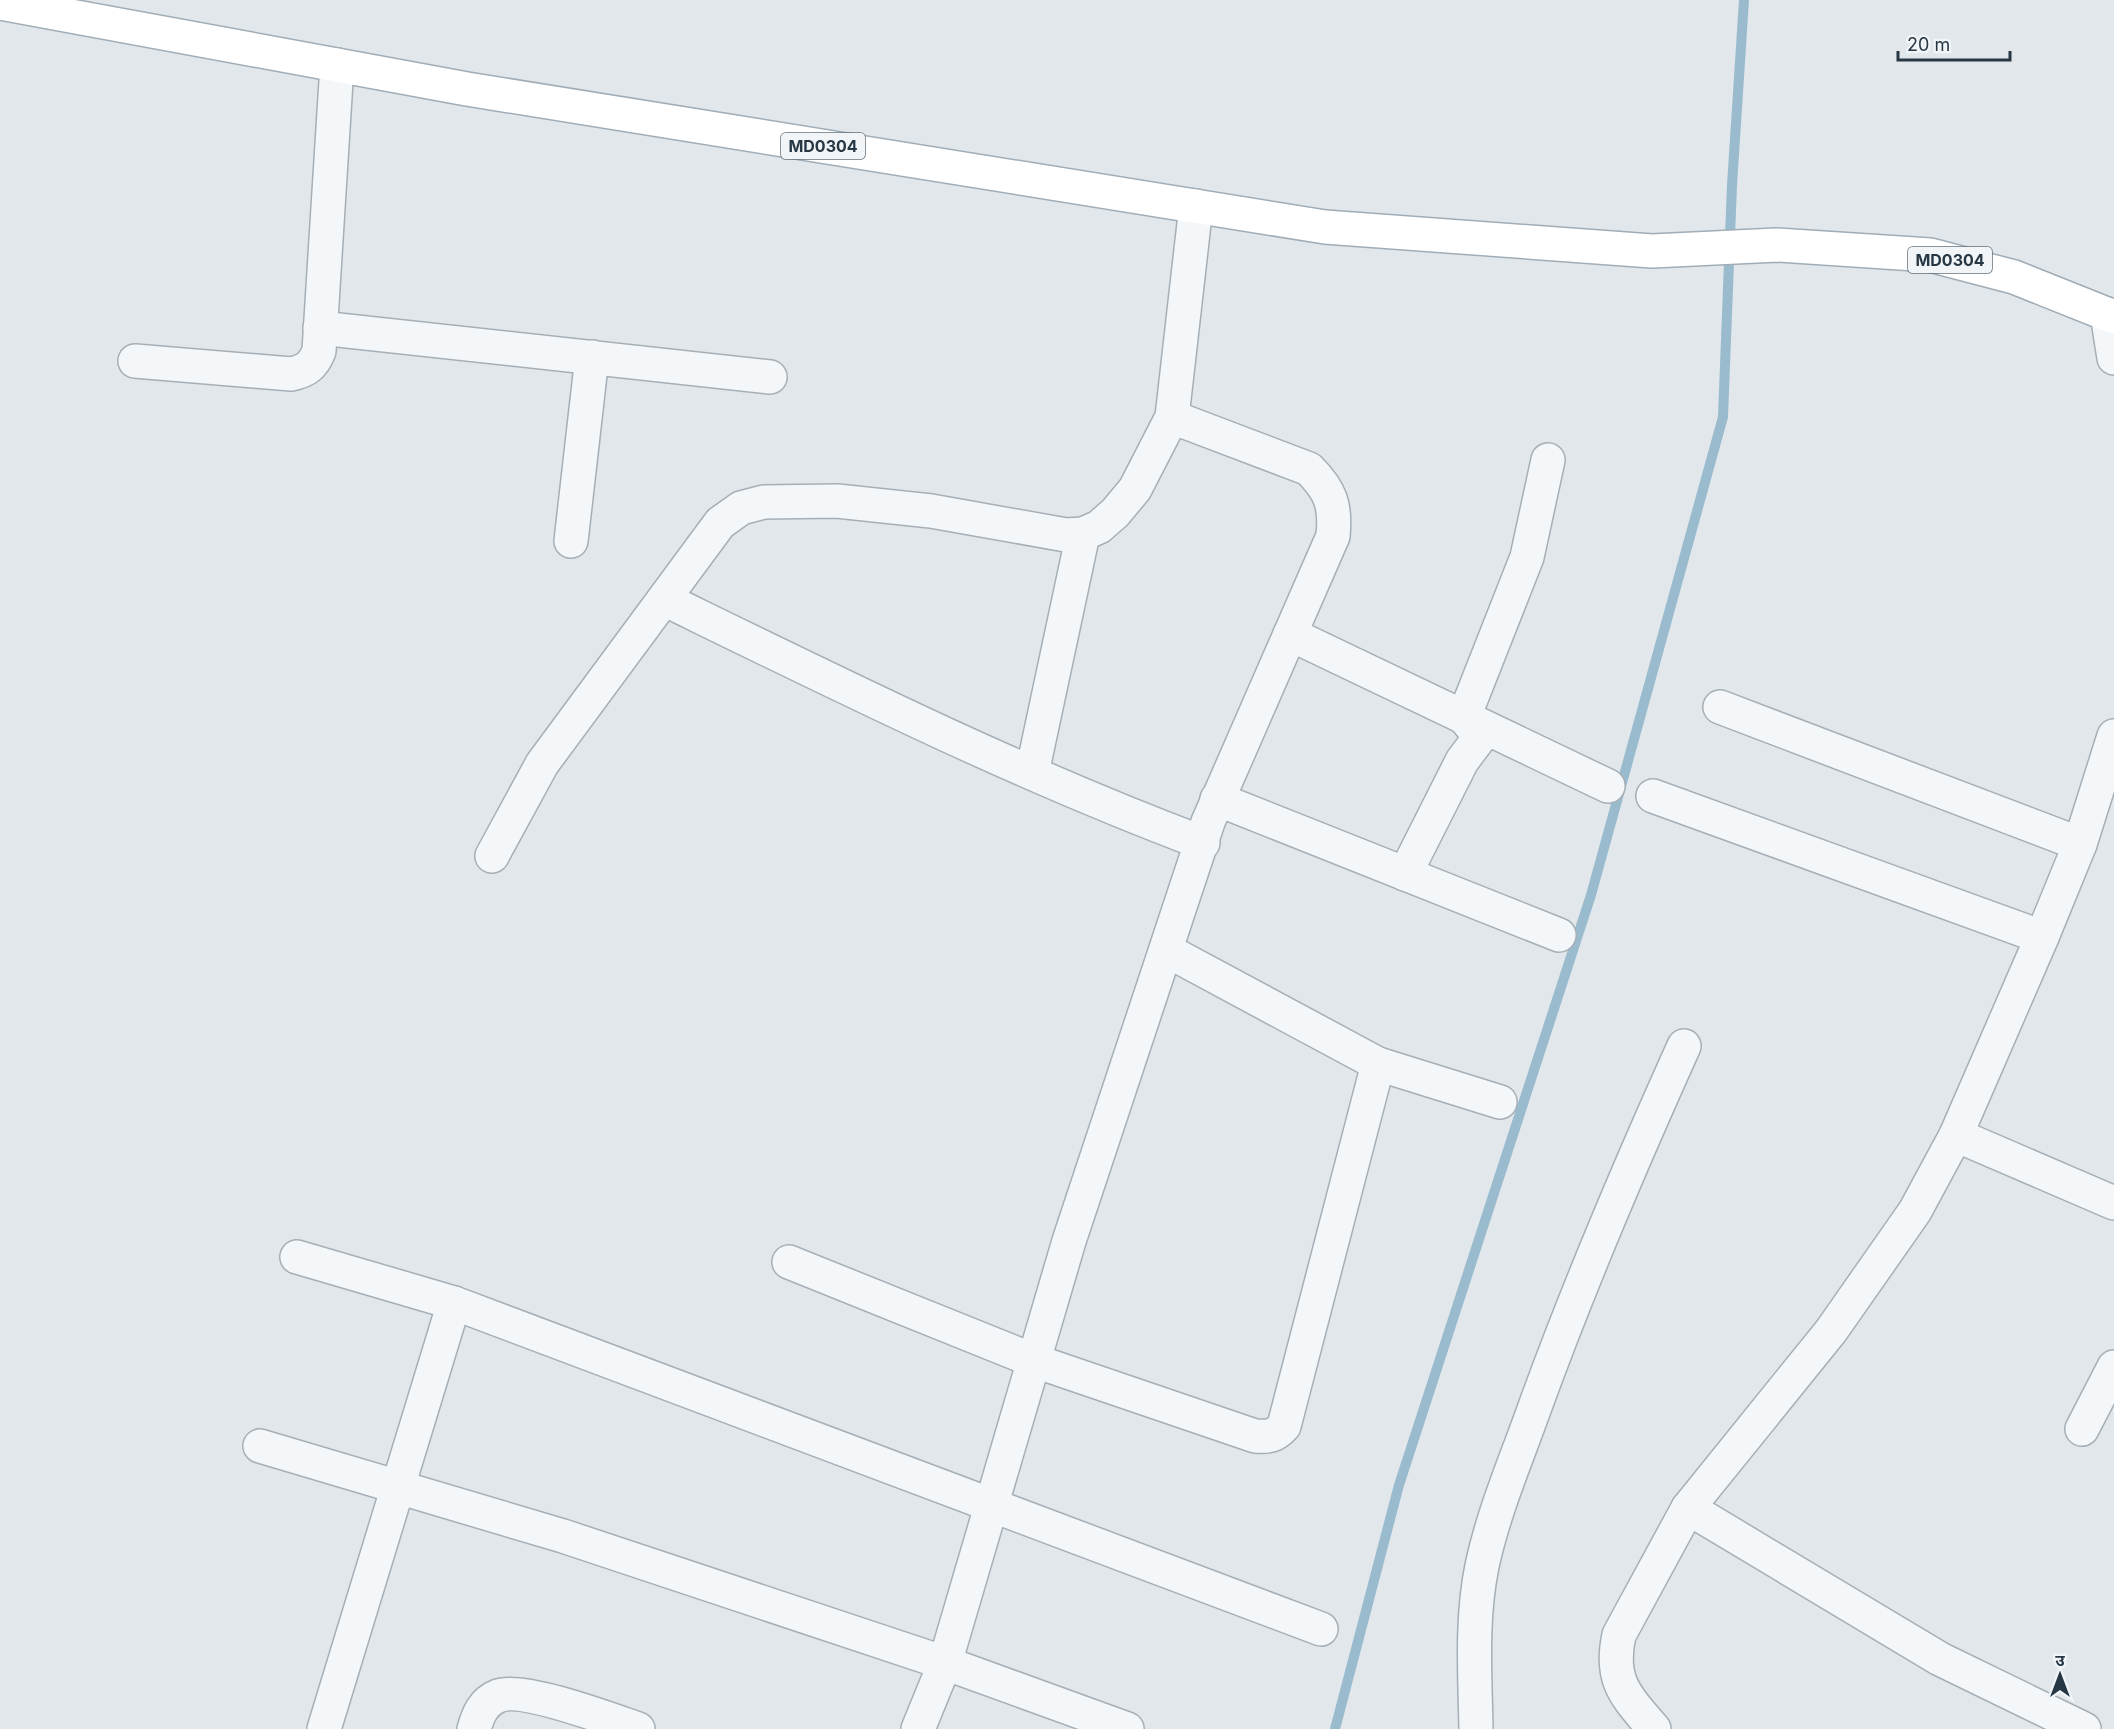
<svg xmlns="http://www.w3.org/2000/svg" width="2114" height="1729" viewBox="0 0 2114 1729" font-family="Inter,'Noto Sans Devanagari',sans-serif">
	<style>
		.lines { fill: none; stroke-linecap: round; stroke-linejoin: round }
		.stream { stroke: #9abbcd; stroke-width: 10 }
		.minor-casing { stroke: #a6afb6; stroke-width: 36 }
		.major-casing { stroke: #a0adb7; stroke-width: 36 }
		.minor { stroke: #f4f7f9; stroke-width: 33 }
		.major { stroke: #fff; stroke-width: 33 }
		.labels { text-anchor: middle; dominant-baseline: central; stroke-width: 4.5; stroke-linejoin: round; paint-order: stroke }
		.shield { fill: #f1f5f8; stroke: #64707a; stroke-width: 1.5 }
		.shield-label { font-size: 16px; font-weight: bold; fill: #283744 }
	</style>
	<rect width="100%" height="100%" fill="#e1e7eb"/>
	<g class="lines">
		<polyline class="stream" points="1335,1729 1399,1485 1591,895 1723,417 1732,185 1744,0"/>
		<defs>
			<g id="minor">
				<polyline points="2107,314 2114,358"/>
				<polyline points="320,328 770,377"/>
				<path d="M135,361L291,374C306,371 313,366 319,351L337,65"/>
				<polyline points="571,541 592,357"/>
				<path d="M666,600C842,686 1019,774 1203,843"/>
				<polyline points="1290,634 1608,786"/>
				<polyline points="1720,707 2080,844"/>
				<polyline points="1032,773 1083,534"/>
				<polyline points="1653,796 2042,937"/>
				<polyline points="1217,799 1559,935"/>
				<polyline points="492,856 542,764 720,523 741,508 764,502 837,501 931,511 1066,535 1083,534 1099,527 1115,513 1135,489 1172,417 1196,206"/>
				<polyline points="1405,874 1462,761 1480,737 1464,717 1527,557 1548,460"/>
				<polyline points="1166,950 1378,1064 1500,1102"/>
				<polyline points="1956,1135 2114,1203"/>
				<polyline points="297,1257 454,1303 1321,1629"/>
				<path d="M789,1262L1035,1361L1255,1436C1269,1437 1275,1436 1284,1426L1378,1064"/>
				<polyline points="2082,1429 2114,1367"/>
				<polyline points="260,1446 563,1536 945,1663 1127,1729"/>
				<polyline points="1688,1508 1940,1659 2084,1729"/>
				<polyline points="324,1729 454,1303"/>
				<path d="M474,1729C478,1715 483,1702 498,1696C521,1686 612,1720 638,1729"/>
				<path d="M918,1729L945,1663L1069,1241L1208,822L1333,536C1336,506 1331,491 1309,469L1172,417"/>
				<path d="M1476,1729C1475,1675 1471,1619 1482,1566C1493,1514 1514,1465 1532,1415C1577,1290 1629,1168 1684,1046"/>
				<path d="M1654,1729C1626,1696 1609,1681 1619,1635L1688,1508L1831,1331L1915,1211L1956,1135L2042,937L2080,844L2114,736"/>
			</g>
			<polyline id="major" points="0,3 467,89 1325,227 1652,251 1777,245 1930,255 2014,277 2114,317"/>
		</defs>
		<use href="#minor" class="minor-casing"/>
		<use href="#major" class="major-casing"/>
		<use href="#minor" class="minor"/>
		<use href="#major" class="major"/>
	</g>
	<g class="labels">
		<g class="shield">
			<rect x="781" y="133" width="84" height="26" rx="4.5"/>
			<rect x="1908" y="247" width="84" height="26" rx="4.5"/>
		</g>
		<g class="shield-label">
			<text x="823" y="146">MD0304</text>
			<text x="1950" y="260">MD0304</text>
		</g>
	</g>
	<g transform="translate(2060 1675)" stroke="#f1f5f8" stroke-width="4.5" paint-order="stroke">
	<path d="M0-4.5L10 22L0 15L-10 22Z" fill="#283744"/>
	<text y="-9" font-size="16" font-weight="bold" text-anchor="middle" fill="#283744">उ</text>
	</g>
	<path d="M1898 51v9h112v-9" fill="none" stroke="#283744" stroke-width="3"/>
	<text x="1907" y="51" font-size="18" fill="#283744" stroke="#f1f5f8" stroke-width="4.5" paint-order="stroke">20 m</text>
</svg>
